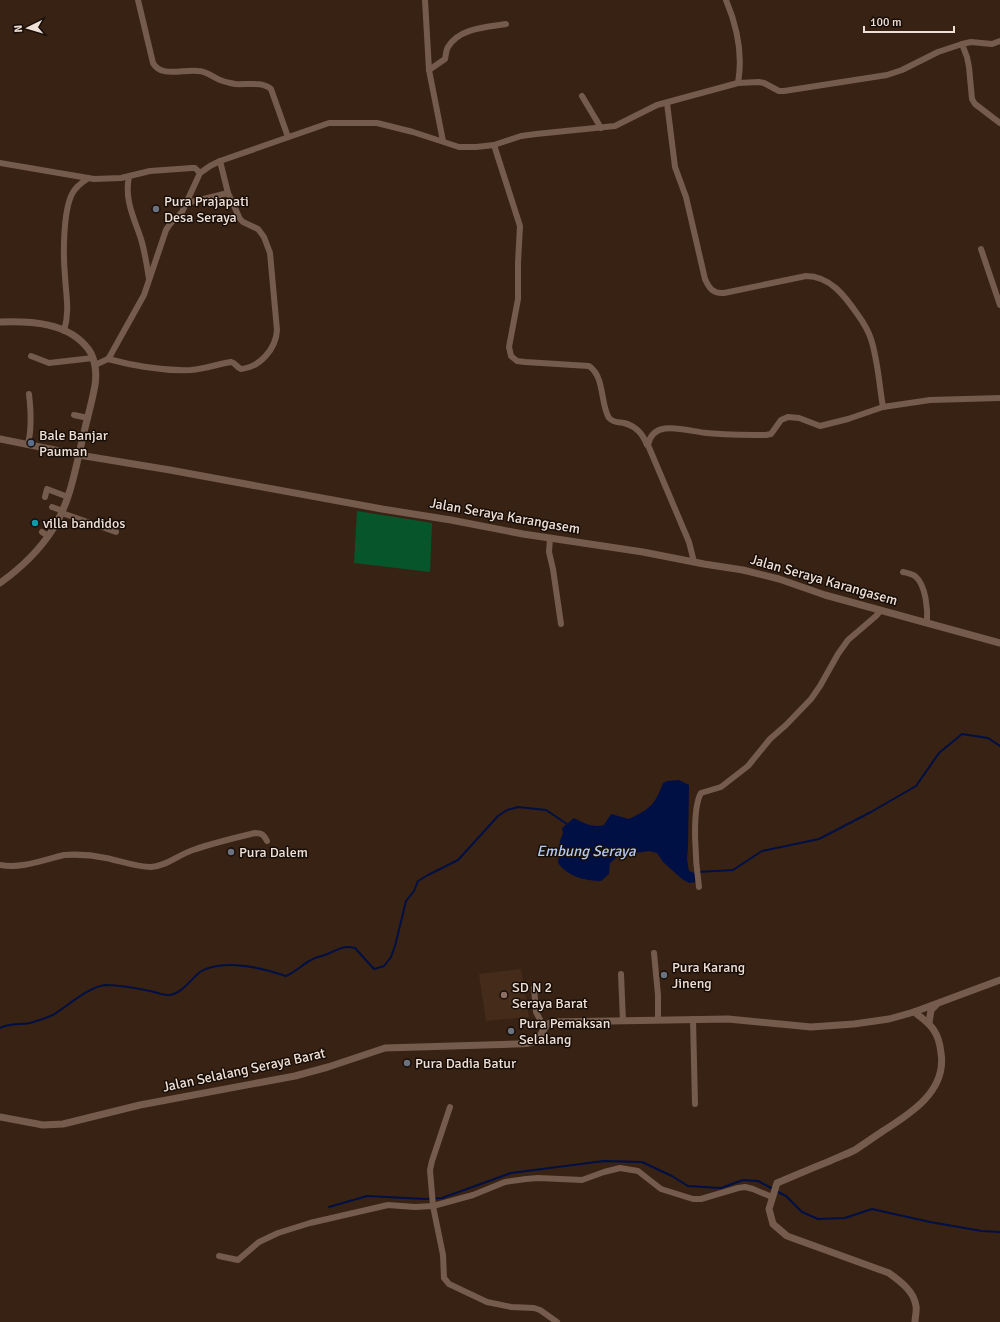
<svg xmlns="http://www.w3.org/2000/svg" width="1000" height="1322" viewBox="0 0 1000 1322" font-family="Signika,sans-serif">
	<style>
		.built { fill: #452b19 }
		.green { fill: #07562b }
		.water { fill: #001045 }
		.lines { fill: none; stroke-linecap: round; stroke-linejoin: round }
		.stream { stroke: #001045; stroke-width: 2 }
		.minor { stroke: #745b4c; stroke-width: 6 }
		.tertiary { stroke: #745b4c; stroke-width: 7 }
		.worship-dot { fill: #6b7280; stroke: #180e08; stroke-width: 1.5 }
		.service-dot { fill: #5c6f8a; stroke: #180e08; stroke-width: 1.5 }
		.culture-dot { fill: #0f9aa8; stroke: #180e08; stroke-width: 1.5 }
		.education-dot { fill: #8d6e63; stroke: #180e08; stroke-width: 1.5 }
		.labels { text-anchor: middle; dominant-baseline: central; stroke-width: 3; stroke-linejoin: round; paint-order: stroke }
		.poi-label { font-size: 14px; fill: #efe0d7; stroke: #180e08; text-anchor: start }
		.street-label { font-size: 14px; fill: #efe0d7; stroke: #180e08 }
		.water-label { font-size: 15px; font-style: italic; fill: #b2caf3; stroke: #180e08 }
	</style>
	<rect width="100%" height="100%" fill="#382214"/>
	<polygon class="built" points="521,969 529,1017 486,1021 479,974"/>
	<polygon class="green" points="357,511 432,523 430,572 354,563"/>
	<path class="water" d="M679,780L689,785L688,847L687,859L689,871L697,874V882L689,883L682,879L663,862L657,853L649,851L629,854L616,858L610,863L609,874L601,881C585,881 567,876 558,863L560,841L563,833L562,828L574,818C584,823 592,828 604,825L611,814L629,819C650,809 655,805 663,783L667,781Z"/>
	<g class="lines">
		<g class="stream">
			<polyline points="698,872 733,870 762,851 819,839 871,812 916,786 939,753 962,734 988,738 1000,746"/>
			<path d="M0,1028C10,1023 19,1025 30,1023C37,1021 46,1018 53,1015C66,1007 90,986 105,985C120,985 136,988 150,991C156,992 163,995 168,995C181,995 191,979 200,972C222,958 263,968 286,976C298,971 302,964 313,959C316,957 321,956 325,955C339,950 340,945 355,948L374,969L384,966L391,957L395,946L406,901L414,891L418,881L428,875L458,860L498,816L507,810L518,807L546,810L567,824"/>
			<polyline points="776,1191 786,1196 802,1212 818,1219 845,1218 872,1209 930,1222 982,1231 1000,1232"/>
			<polyline points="329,1207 367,1196 426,1199 442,1198 511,1173 604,1161 642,1162 672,1176 688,1186 721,1188 743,1180 758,1181 773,1189"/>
		</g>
		<g class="minor">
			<path d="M138,0L153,63C161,78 183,69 198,71C206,71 213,77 220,80C225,82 230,83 235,84C246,85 262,81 271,89L288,137"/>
			<polyline points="425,0 429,70 443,141"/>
			<path d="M726,0C737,26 743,55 738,83"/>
			<polyline points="962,44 967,57 969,67 972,99 975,104 1000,123"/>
			<path d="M429,70L445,59C446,55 446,50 448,47C459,28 487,27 506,24"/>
			<polyline points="582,96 601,128"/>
			<path d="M667,103L675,167L686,197L705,279C709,288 713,294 724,293L806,276C830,276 845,296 858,315C863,322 868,330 871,339C878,361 879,384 883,407"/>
			<path d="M494,145L520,226L518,263V299L509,347L511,356L517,361L525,362L589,366C605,377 600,403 609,418C614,423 618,422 624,423C636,426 643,434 647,445"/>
			<polyline points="0,163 94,179 121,178 150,171 192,168 195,168 200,173"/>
			<path d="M129,177C124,199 134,218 141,239C145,252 147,266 149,279"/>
			<polyline points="187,203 228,193"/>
			<polyline points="981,249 1000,305"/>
			<path d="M64,331C70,311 66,296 65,276C63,255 63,212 72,194C75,188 81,183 87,179"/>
			<polyline points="31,356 49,363 93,358"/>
			<path d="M108,359C134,366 164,371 191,370C205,369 218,364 231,362C236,363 236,367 241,369C260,367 276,349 277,330L270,253L264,237L258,229L243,222L240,219L228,193L220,161"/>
			<polyline points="95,365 108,359 110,356 144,295 166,230 170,224 182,212 200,173 210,166 220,161 329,123 377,123 413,132 459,147 476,147 494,145 521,136 536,134 615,126 657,105 738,83 759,82 764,83 779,91 784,91 887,75 902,70 938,52 962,44 971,42 992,44 1000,41"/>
			<polyline points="74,415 88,418"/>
			<path d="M28,444C32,428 31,411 29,394"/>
			<polyline points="45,497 47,489 68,497"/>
			<polyline points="52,507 63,511"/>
			<polyline points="62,513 116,532"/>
			<polyline points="42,532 48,536"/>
			<polyline points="550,538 549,552 553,569 561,624"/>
			<path d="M694,562L689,542L648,445C653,417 689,432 707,433C727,435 747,435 766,435L771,434L781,420L788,417L799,418L820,426L848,419L883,407L930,400L1000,398"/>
			<path d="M903,572C907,573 912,574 915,576C926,585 928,610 927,623"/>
			<path d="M0,865C22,869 43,860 64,855C78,854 92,855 106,858C121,861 136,867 151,867C167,866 178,855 193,850C213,843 234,838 255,833C262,833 264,835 267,841"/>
			<path d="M699,887C696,866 691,810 701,793L721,787L748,766L770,739L786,725L811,699L820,686L838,654L848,640L876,616L881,610"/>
			<polyline points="654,953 658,995 658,1020"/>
			<polyline points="621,974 623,1021"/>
			<polyline points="534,988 536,1012 544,1027"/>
			<polyline points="693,1019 695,1104"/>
			<polyline points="450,1107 432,1161 430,1170 433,1206 443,1255 444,1278 449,1284 487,1302 511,1307 534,1308 540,1310 557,1322"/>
			<polyline points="219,1256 238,1260 259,1242 278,1233 310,1223 388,1205 415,1207 433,1206 473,1195 505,1182 526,1179 538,1178 582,1180 604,1172 620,1168 638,1171 661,1189 693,1199 701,1199 738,1188 745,1187 753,1189 772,1197"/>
		</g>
		<g class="tertiary">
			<path d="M0,322C30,321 69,322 89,350C95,359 97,373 95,385C92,403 86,422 82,441C75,471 70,502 53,529C39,551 21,568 0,583"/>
			<polyline points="0,439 85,456 170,470 382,509 451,520 523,534 643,552 704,564 743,570 779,579 825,595 1000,643"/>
			<path d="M914,1012C931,1024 939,1032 941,1053C947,1091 910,1114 883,1131C874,1137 864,1144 855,1150C847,1154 838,1157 830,1161C812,1168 794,1176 777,1183L769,1209L773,1224L787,1236L889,1273C900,1281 914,1291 916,1306C917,1311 915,1317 915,1322"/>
			<polyline points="929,1023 931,1010 936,1005"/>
			<path d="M0,1117L43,1125L63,1124L140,1105L295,1076L328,1067L385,1048L516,1044C522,1044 530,1044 535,1041C543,1037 542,1025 552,1022L728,1019L811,1027L854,1024L889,1019L914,1012L1000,980"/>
		</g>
	</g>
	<g class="worship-dot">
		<circle cx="156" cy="209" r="4"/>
		<circle cx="231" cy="852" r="4"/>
		<circle cx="664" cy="975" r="4"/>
		<circle cx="511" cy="1031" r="4"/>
		<circle cx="407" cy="1063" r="4"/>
	</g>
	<circle class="service-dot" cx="31" cy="443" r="4"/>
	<circle class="culture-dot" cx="35" cy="523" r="4"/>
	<circle class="education-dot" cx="504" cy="995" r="4"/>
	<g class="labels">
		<g class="poi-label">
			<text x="164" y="201">Pura Prajapati<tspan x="164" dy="16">Desa Seraya</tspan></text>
			<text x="39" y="435">Bale Banjar<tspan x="39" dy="16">Pauman</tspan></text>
			<text x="43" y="523">villa bandidos</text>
			<text x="239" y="852">Pura Dalem</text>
			<text x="672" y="967">Pura Karang<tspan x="672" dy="16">Jineng</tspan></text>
			<text x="512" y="987">SD N 2<tspan x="512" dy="16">Seraya Barat</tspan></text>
			<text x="519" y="1023">Pura Pemaksan<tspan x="519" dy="16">Selalang</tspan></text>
			<text x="415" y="1063">Pura Dadia Batur</text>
		</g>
		<g class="street-label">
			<text transform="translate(505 516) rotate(10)">Jalan Seraya Karangasem</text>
			<text transform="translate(824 580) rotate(16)">Jalan Seraya Karangasem</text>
			<text transform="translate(244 1070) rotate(-12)">Jalan Selalang Seraya Barat</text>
		</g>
		<g class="water-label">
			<text x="586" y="851">Embung Seraya</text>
		</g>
	</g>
	<g transform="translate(28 28) rotate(265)" stroke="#180e08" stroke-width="3" paint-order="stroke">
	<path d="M0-3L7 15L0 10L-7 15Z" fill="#efe0d7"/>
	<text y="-6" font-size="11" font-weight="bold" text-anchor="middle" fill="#efe0d7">N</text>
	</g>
	<path d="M864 26v6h90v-6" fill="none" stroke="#efe0d7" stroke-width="2"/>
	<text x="870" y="26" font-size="12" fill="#efe0d7" stroke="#180e08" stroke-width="3" paint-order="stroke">100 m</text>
</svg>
